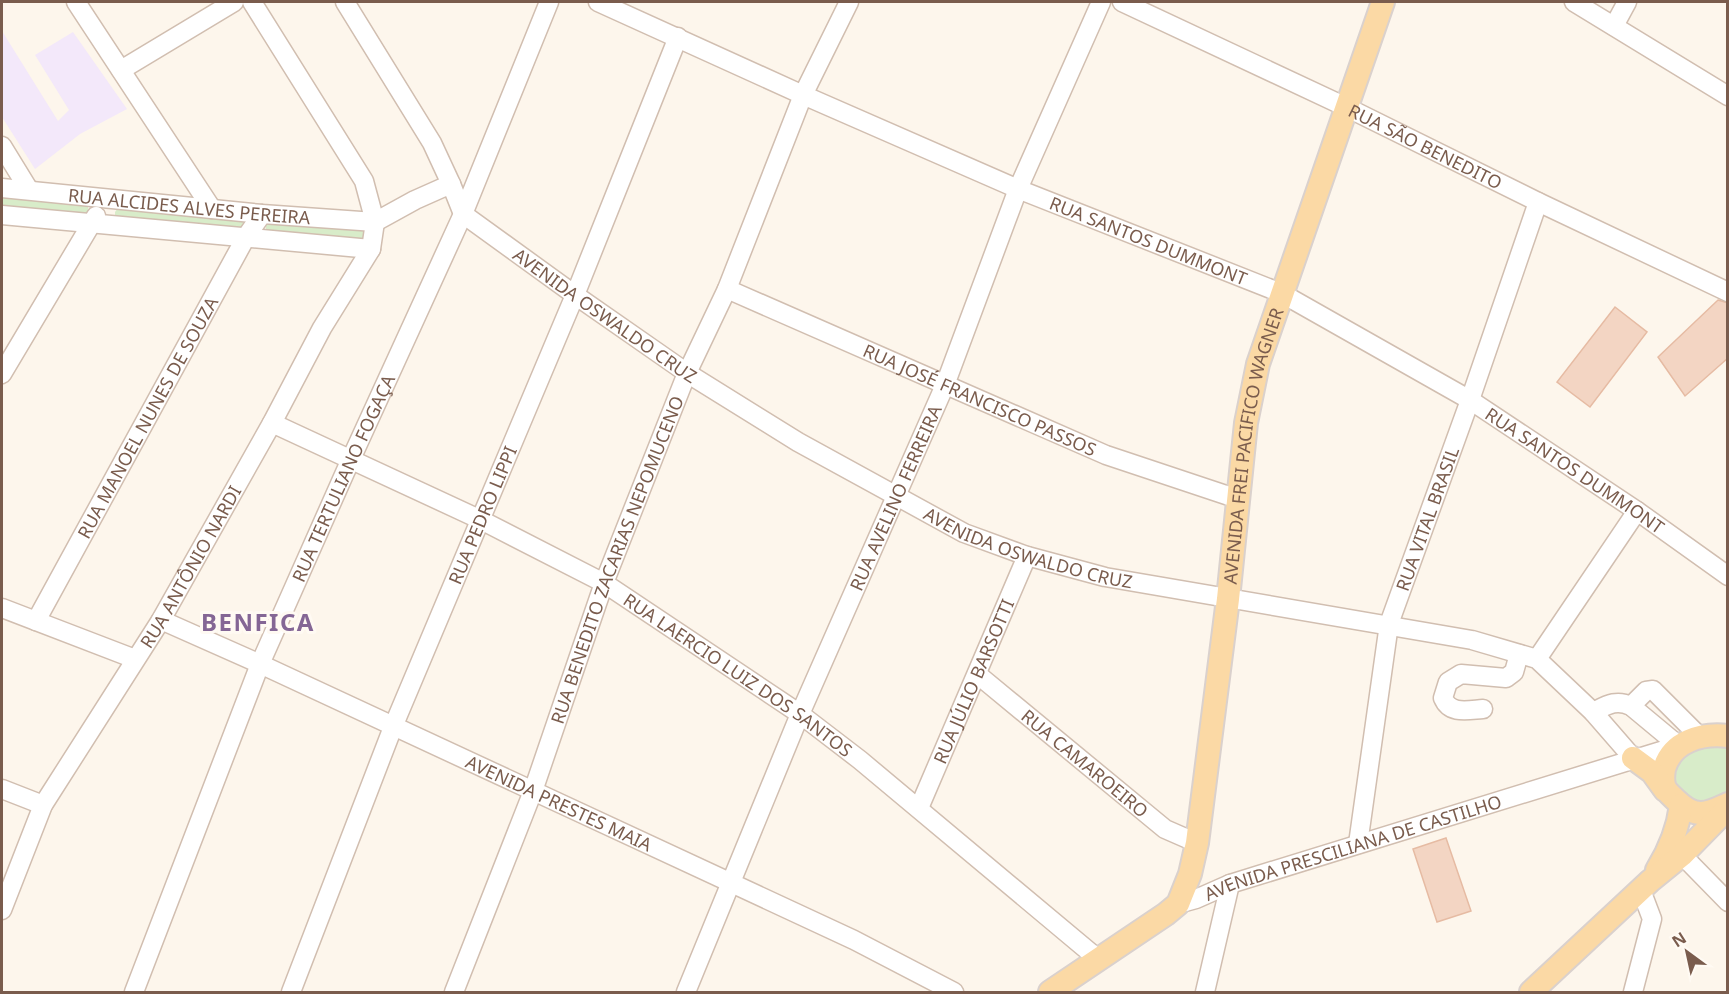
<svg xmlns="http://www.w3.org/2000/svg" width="1729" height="994" viewBox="0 0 1729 994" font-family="'Noto Sans',sans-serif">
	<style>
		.education { fill: #f3e8fa }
		.green { fill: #d8ecc9 }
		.building { fill: #f3d5c3; stroke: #e6bba3; stroke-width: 1.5 }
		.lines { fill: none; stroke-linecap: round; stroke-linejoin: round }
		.minor-casing { stroke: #d1beb0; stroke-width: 21 }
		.major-casing { stroke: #dad1cd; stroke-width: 26 }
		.minor { stroke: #fff; stroke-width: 18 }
		.major { stroke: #fbd9a5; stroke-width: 22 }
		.labels { text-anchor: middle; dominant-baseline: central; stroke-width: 6; stroke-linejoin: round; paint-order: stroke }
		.street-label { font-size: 18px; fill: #7a5c4d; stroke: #fffaf3 }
		.district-label { font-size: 24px; font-weight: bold; letter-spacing: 1.5px; fill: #846695; stroke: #fffaf3 }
	</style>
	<rect width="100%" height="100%" fill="#fdf6ec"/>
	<polygon class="education" points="2,31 58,121 69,110 35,55 73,32 127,109 80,134 35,169 2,117"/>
	<g class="green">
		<polygon points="2,195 87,204 89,211 87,214 2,208"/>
		<polygon points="118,208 244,220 247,222 246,231 115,217 115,212"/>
		<polygon points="271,221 367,231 371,240 266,231 266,226"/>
		<polygon points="1727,742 1727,793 1717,803 1709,807 1686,797 1671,774 1682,751"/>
	</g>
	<g class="building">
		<polygon points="1718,300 1728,303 1728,358 1685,396 1658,357"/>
		<polygon points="1615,307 1647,332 1590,407 1557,382"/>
		<polygon points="1446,838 1471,911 1437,922 1413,849"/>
	</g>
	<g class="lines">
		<defs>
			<g id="minor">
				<polyline points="76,2 212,209"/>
				<polyline points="345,2 432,143 451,184"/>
				<path id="s1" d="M598,2L803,95L1018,189L1281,293L1470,400L1637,511L1728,576"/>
				<path id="s2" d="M1122,2L1346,107L1538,202L1728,292"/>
				<polyline points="1574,2 1728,96"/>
				<polyline points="1614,26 1627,2"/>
				<polyline points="121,70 234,2"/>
				<polyline points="2,146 29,190"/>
				<path id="s3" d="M2,188L262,214L375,222"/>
				<polyline points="2,215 371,249"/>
				<path id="s4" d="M375,222L415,200L451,184L463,214L575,295L687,373L798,442L964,533L1027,556L1105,577L1472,640L1537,659L1593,712L1633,758"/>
				<path id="s5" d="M727,289L1106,455L1238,499"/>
				<polyline points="2,374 96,216"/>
				<path id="s6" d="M272,423L479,519L604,583L800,714L860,760L1098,959"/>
				<polyline points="2,608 135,659"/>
				<path id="s7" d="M161,620L260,664L854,940L954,992"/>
				<path id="s8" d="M36,621L246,237L262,214"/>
				<polyline points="1537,659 1637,511"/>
				<path id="s9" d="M977,674L1165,829L1197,843"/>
				<polyline points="1631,706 1646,691 1653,690 1701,738"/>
				<path d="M1483,709C1468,710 1450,715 1443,698L1448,682L1461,674L1506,678L1514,672L1519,654"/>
				<path d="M1593,712C1607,705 1616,699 1631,706L1678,745"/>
				<polyline points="2,789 43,805"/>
				<path id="s10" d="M919,808L1027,556"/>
				<path id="s11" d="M1358,844L1389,624L1470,400L1538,202"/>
				<polyline points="1682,855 1728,902"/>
				<path id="s12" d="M1178,904L1196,899L1230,884L1677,746"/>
				<path id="s13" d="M2,910L43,805L161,620L272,423L322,328L371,249L375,222L364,181L252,2"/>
				<path id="s14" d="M134,992L260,664L351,459L463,214L549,2"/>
				<path id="s15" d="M291,992L393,727L575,295L678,37"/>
				<path id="s16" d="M454,992L533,791L604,583L687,373L727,289L803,95L849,2"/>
				<path id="s17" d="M686,992L800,714L945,385L1018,189L1101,2"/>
				<polyline points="1205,992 1230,884"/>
				<polyline points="1633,992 1652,919 1641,890"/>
			</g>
			<g id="major">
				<path d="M1728,736C1701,733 1672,741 1664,769C1663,776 1662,785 1667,791C1670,795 1674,798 1677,801C1683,807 1692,813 1701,813C1710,813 1719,808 1728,804"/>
				<polyline points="1633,758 1652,772 1665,790"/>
				<path d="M1657,870C1670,849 1678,829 1681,805"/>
				<path id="s18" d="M1050,992L1166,914L1178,904L1190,874L1197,843L1228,599L1246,423L1258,364L1383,2"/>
				<polyline points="1531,992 1650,881 1682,855 1728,808"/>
			</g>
		</defs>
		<use href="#minor" class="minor-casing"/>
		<use href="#major" class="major-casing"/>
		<use href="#minor" class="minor"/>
		<use href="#major" class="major"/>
	</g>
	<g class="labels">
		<g class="street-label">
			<text stroke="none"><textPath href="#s2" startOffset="336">RUA SÃO BENEDITO</textPath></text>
			<text stroke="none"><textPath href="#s3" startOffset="188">RUA ALCIDES ALVES PEREIRA</textPath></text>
			<text stroke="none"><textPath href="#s1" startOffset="600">RUA SANTOS DUMMONT</textPath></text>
			<text stroke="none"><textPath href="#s4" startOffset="292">AVENIDA OSWALDO CRUZ</textPath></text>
			<text stroke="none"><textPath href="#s5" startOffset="276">RUA JOSÉ FRANCISCO PASSOS</textPath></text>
			<text stroke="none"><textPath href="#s8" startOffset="232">RUA MANOEL NUNES DE SOUZA</textPath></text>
			<text stroke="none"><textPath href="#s18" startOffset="621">AVENIDA FREI PACIFICO WAGNER</textPath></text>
			<text stroke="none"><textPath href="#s1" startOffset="1086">RUA SANTOS DUMMONT</textPath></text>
			<text stroke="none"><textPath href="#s14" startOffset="555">RUA TERTULIANO FOGAÇA</textPath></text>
			<text stroke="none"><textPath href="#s17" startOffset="537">RUA AVELINO FERREIRA</textPath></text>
			<text stroke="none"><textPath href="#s15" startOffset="514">RUA PEDRO LIPPI</textPath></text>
			<text stroke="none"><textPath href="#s11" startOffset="334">RUA VITAL BRASIL</textPath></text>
			<text stroke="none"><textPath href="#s4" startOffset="778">AVENIDA OSWALDO CRUZ</textPath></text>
			<text stroke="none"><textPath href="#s16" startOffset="462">RUA BENEDITO ZACARIAS NEPOMUCENO</textPath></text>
			<text stroke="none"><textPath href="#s13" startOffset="393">RUA ANTÔNIO NARDI</textPath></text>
			<text stroke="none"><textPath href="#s6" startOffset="531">RUA LAERCIO LUIZ DOS SANTOS</textPath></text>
			<text stroke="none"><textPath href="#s10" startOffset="138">RUA JÚLIO BARSOTTI</textPath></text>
			<text stroke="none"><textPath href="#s9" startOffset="140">RUA CAMAROEIRO</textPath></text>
			<text stroke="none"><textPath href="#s7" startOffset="438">AVENIDA PRESTES MAIA</textPath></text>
			<text stroke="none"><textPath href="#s12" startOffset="184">AVENIDA PRESCILIANA DE CASTILHO</textPath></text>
		</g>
		<g class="district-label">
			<text x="258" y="621">BENFICA</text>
		</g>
	</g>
	<rect width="1729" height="994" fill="none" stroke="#7a5c4d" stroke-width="6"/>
	<g transform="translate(1687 952) rotate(327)" stroke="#fffaf3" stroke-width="4.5" paint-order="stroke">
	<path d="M0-4.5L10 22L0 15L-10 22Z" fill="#7a5c4d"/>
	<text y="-9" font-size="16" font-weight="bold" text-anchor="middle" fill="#7a5c4d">N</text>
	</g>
</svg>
